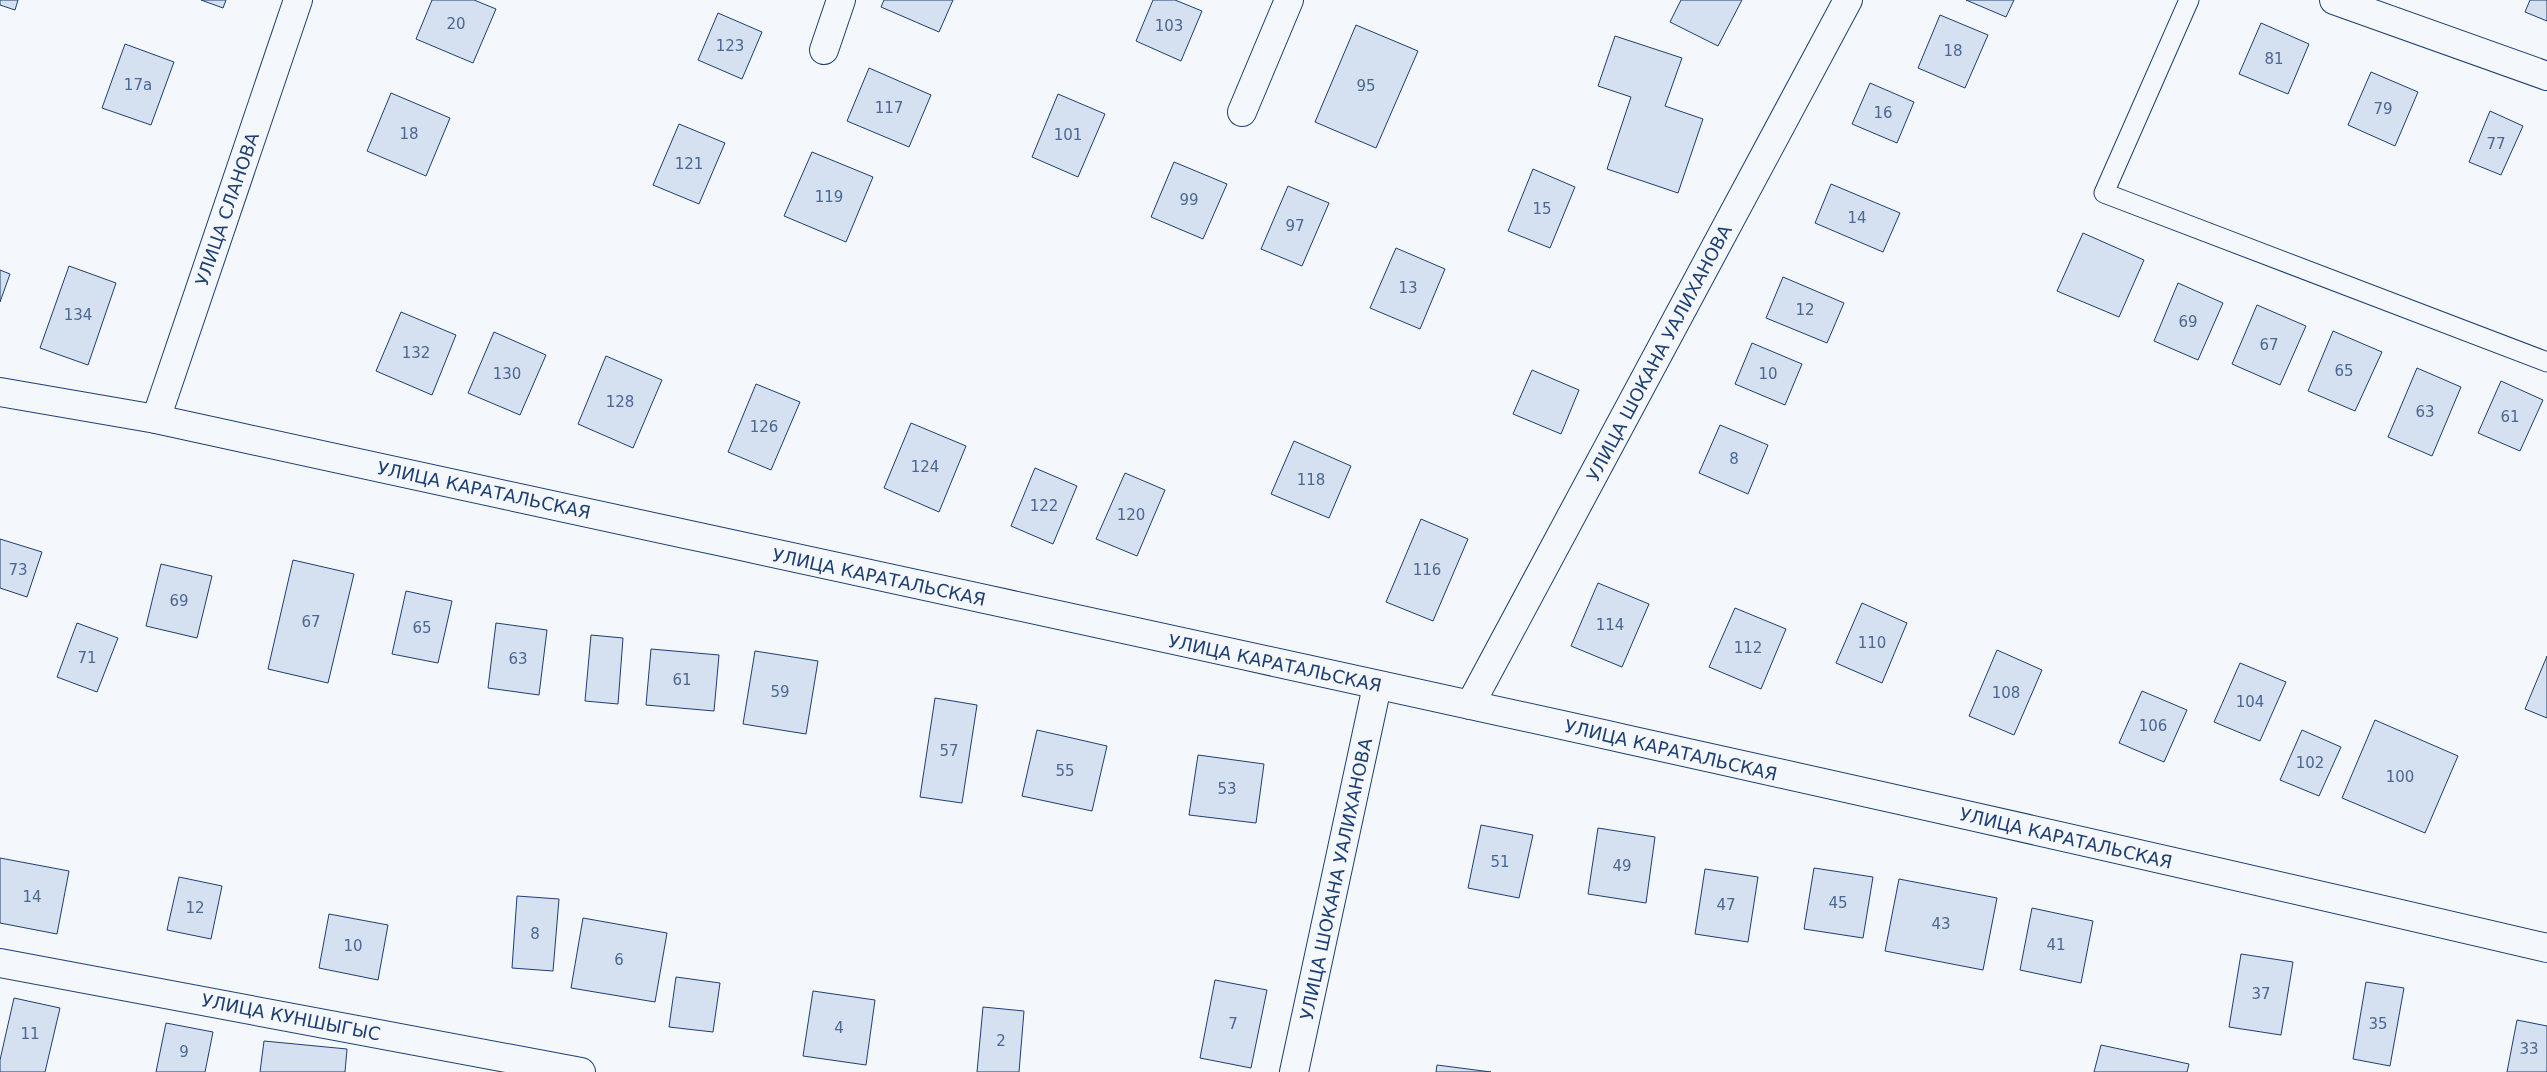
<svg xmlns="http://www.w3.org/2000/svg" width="2547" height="1072" viewBox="0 0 2547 1072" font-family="'DejaVu Sans',sans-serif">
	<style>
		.building { fill: #d5e0f0; stroke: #1d3f73 }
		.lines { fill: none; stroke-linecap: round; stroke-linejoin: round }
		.service-casing { stroke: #1d3f73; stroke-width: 21 }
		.minor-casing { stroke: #1d3f73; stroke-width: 30 }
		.tertiary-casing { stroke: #1d3f73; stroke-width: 30 }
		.service { stroke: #f4f7fb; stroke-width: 19 }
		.minor { stroke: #f4f7fb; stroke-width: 28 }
		.tertiary { stroke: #f4f7fb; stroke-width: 28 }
		.labels { text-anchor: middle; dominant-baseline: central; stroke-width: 4; stroke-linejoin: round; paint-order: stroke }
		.number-label { font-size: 15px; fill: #4b6792 }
		.street-label { font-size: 18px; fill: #1d3f73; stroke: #f4f7fb }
	</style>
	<rect width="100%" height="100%" fill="#f4f7fb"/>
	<g class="building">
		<polygon points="0,0 18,0 15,10 0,5"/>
		<polygon points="201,0 226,0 223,8"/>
		<polygon points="432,0 474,0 496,9 473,63 416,39"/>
		<polygon points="884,0 953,0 939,32 881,7"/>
		<polygon points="1153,0 1175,0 1202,11 1181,61 1136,41"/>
		<polygon points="1681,0 1742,0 1718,46 1670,22"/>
		<polygon points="1966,0 2014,0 2006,17"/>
		<polygon points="2530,0 2547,0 2547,21 2525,12"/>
		<polygon points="718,13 762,32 742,79 698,60"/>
		<polygon points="1940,15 1988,35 1965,88 1918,68"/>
		<polygon points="2261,23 2309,44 2288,94 2239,74"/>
		<polygon points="1356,25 1418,51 1376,148 1315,122"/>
		<polygon points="1615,36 1682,58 1665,106 1703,119 1678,193 1607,169 1631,97 1598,86"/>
		<polygon points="125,44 174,62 151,125 102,108"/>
		<polygon points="869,68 931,95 909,147 847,121"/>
		<polygon points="2371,72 2418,92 2395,146 2348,125"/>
		<polygon points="1870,83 1914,102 1897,143 1852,124"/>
		<polygon points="391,93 450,118 426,176 367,151"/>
		<polygon points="1058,94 1105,114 1078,177 1032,157"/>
		<polygon points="2490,111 2523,126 2501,175 2469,162"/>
		<polygon points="679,124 725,143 699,204 653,185"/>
		<polygon points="812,152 873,177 846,242 784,216"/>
		<polygon points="1174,162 1227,184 1203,239 1151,217"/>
		<polygon points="1533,169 1575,187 1550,248 1508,231"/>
		<polygon points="1831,184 1900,213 1883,252 1815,223"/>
		<polygon points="1288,186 1329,203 1302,266 1261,249"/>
		<polygon points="2083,233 2144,260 2119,317 2057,291"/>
		<polygon points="1396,248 1445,269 1420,329 1370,308"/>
		<polygon points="69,266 116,283 88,365 40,348"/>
		<polygon points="0,270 10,274 0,302"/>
		<polygon points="1783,277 1844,303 1827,343 1766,318"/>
		<polygon points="2178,283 2223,303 2198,360 2154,341"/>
		<polygon points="2257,305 2306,326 2280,385 2232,364"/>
		<polygon points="401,312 456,335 432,395 376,371"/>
		<polygon points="2333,331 2382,352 2355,411 2308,391"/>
		<polygon points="494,332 546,355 520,415 468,393"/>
		<polygon points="1752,343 1802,364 1785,405 1735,384"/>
		<polygon points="606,356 662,380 633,448 578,424"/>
		<polygon points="2417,368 2461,387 2432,456 2388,437"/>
		<polygon points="1532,370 1579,390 1561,434 1513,414"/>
		<polygon points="2501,381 2543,400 2520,451 2478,433"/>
		<polygon points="756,384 800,402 771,470 728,452"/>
		<polygon points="911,423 966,446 939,512 884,488"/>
		<polygon points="1720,425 1768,445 1748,494 1699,473"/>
		<polygon points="1294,441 1351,466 1329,518 1271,494"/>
		<polygon points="1035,468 1077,486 1053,544 1011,526"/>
		<polygon points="1125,473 1165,490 1137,556 1096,539"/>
		<polygon points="1421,519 1468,539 1433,621 1386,602"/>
		<polygon points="0,539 42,552 27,597 0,588"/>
		<polygon points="293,560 354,574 328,683 268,669"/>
		<polygon points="161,564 212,576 197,638 146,626"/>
		<polygon points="1598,583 1649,604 1622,667 1571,646"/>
		<polygon points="406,591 452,601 438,663 392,654"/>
		<polygon points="1862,603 1907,623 1882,683 1836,663"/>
		<polygon points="1735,608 1786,629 1761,689 1709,667"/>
		<polygon points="77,623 118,638 97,692 57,677"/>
		<polygon points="496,623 547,630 539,695 488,688"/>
		<polygon points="591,635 623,638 618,704 585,701"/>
		<polygon points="651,649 719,655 714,711 646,705"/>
		<polygon points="1997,650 2042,670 2014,735 1969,716"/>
		<polygon points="755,651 818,661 806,734 743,724"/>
		<polygon points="2547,656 2547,718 2525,709"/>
		<polygon points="2240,663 2286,682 2260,741 2214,722"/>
		<polygon points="2142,691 2187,710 2164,762 2119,743"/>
		<polygon points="935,698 977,705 962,803 920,797"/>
		<polygon points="2375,720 2458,756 2425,833 2342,798"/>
		<polygon points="1037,730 1107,746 1092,811 1022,796"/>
		<polygon points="2302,730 2341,747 2319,796 2280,780"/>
		<polygon points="1198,755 1264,764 1256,823 1189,815"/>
		<polygon points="1481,825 1533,835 1519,898 1468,888"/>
		<polygon points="1598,828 1655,837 1646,903 1588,894"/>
		<polygon points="0,858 69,871 57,934 0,923"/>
		<polygon points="1814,868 1873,877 1863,938 1804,929"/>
		<polygon points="1705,869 1758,877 1748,942 1695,934"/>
		<polygon points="179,877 222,886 211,939 167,930"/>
		<polygon points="1899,879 1997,898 1983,970 1885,951"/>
		<polygon points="517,896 559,899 553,971 512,968"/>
		<polygon points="2032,908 2093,921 2081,983 2020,970"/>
		<polygon points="329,914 388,925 378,980 319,968"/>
		<polygon points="583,918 667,933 655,1002 571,988"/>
		<polygon points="2241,954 2293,962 2281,1035 2229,1027"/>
		<polygon points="676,977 720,983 713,1032 669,1027"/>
		<polygon points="1215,980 1267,990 1251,1068 1200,1058"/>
		<polygon points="2366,982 2404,988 2390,1066 2353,1059"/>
		<polygon points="813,991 875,1000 866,1065 803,1056"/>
		<polygon points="14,998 60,1008 45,1072 0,1072 0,1060"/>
		<polygon points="983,1007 1024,1011 1019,1072 977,1072"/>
		<polygon points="2517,1020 2547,1026 2547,1072 2507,1072"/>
		<polygon points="166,1023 213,1032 205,1072 156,1072"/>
		<polygon points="264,1041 347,1049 345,1072 260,1072"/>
		<polygon points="2101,1045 2189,1064 2187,1072 2094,1072"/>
		<polygon points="1437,1065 1491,1072 1436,1072"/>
	</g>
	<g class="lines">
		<defs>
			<polyline id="service" points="2189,0 2104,193 2547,362"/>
			<g id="minor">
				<polyline points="2334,0 2547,76"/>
				<polyline points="824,50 841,0"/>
				<polyline points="1242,112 1289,0"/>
				<polyline points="156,419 298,0"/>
				<polyline points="1470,705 1848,0"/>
				<polyline points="0,963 581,1072"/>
				<polyline points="1294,1072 1377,686"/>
			</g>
			<path id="tertiary" d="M0,392L156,419C953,593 1752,762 2547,948"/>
		</defs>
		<use href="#service" class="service-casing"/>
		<use href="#minor" class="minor-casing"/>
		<use href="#tertiary" class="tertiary-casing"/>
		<use href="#service" class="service"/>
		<use href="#minor" class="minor"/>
		<use href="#tertiary" class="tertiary"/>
	</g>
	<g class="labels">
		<g class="number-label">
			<text x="456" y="24">20</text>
			<text x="1169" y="26">103</text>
			<text x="730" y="46">123</text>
			<text x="1953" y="51">18</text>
			<text x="2274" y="59">81</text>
			<text x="138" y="85">17а</text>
			<text x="1366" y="86">95</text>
			<text x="889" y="108">117</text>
			<text x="2383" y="109">79</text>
			<text x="1883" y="113">16</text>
			<text x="409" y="134">18</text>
			<text x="1068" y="135">101</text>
			<text x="2496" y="144">77</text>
			<text x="689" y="164">121</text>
			<text x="829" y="197">119</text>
			<text x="1189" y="200">99</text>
			<text x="1542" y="209">15</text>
			<text x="1857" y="218">14</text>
			<text x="1295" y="226">97</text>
			<text x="1408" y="288">13</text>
			<text x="1805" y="310">12</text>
			<text x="78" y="315">134</text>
			<text x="2188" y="322">69</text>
			<text x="2269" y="345">67</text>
			<text x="416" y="353">132</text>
			<text x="2344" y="371">65</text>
			<text x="507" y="374">130</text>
			<text x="1768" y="374">10</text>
			<text x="620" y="402">128</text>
			<text x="2425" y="412">63</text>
			<text x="2510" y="417">61</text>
			<text x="764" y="427">126</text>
			<text x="1734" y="459">8</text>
			<text x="925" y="467">124</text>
			<text x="1311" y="480">118</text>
			<text x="1044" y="506">122</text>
			<text x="1131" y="515">120</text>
			<text x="18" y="570">73</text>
			<text x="1427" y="570">116</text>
			<text x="179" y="601">69</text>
			<text x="311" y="622">67</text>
			<text x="1610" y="625">114</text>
			<text x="422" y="628">65</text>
			<text x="1872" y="643">110</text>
			<text x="1748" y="648">112</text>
			<text x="87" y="658">71</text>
			<text x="518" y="659">63</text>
			<text x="682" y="680">61</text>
			<text x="780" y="692">59</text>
			<text x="2006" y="693">108</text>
			<text x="2250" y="702">104</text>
			<text x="2153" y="726">106</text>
			<text x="949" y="751">57</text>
			<text x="2310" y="763">102</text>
			<text x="1065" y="771">55</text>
			<text x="2400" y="777">100</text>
			<text x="1227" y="789">53</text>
			<text x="1500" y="862">51</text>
			<text x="1622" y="866">49</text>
			<text x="32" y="897">14</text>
			<text x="1838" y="903">45</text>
			<text x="1726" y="905">47</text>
			<text x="195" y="908">12</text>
			<text x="1941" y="924">43</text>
			<text x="535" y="934">8</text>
			<text x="2056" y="945">41</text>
			<text x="353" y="946">10</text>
			<text x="619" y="960">6</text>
			<text x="2261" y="994">37</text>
			<text x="1233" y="1024">7</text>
			<text x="2378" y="1024">35</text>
			<text x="839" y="1028">4</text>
			<text x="30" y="1034">11</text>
			<text x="1001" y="1041">2</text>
			<text x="2529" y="1049">33</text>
			<text x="184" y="1052">9</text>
		</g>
		<g class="street-label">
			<text transform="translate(227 209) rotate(-71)">УЛИЦА СЛАНОВА</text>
			<text transform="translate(1659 353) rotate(-62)">УЛИЦА ШОКАНА УАЛИХАНОВА</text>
			<text transform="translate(484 490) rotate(12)">УЛИЦА КАРАТАЛЬСКАЯ</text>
			<text transform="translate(879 577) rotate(12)">УЛИЦА КАРАТАЛЬСКАЯ</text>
			<text transform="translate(1275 663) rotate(12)">УЛИЦА КАРАТАЛЬСКАЯ</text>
			<text transform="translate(1671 750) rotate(13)">УЛИЦА КАРАТАЛЬСКАЯ</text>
			<text transform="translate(2066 838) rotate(13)">УЛИЦА КАРАТАЛЬСКАЯ</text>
			<text transform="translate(1336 879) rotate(-78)">УЛИЦА ШОКАНА УАЛИХАНОВА</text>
			<text transform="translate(291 1017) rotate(11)">УЛИЦА КУНШЫГЫС</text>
		</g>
	</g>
</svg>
